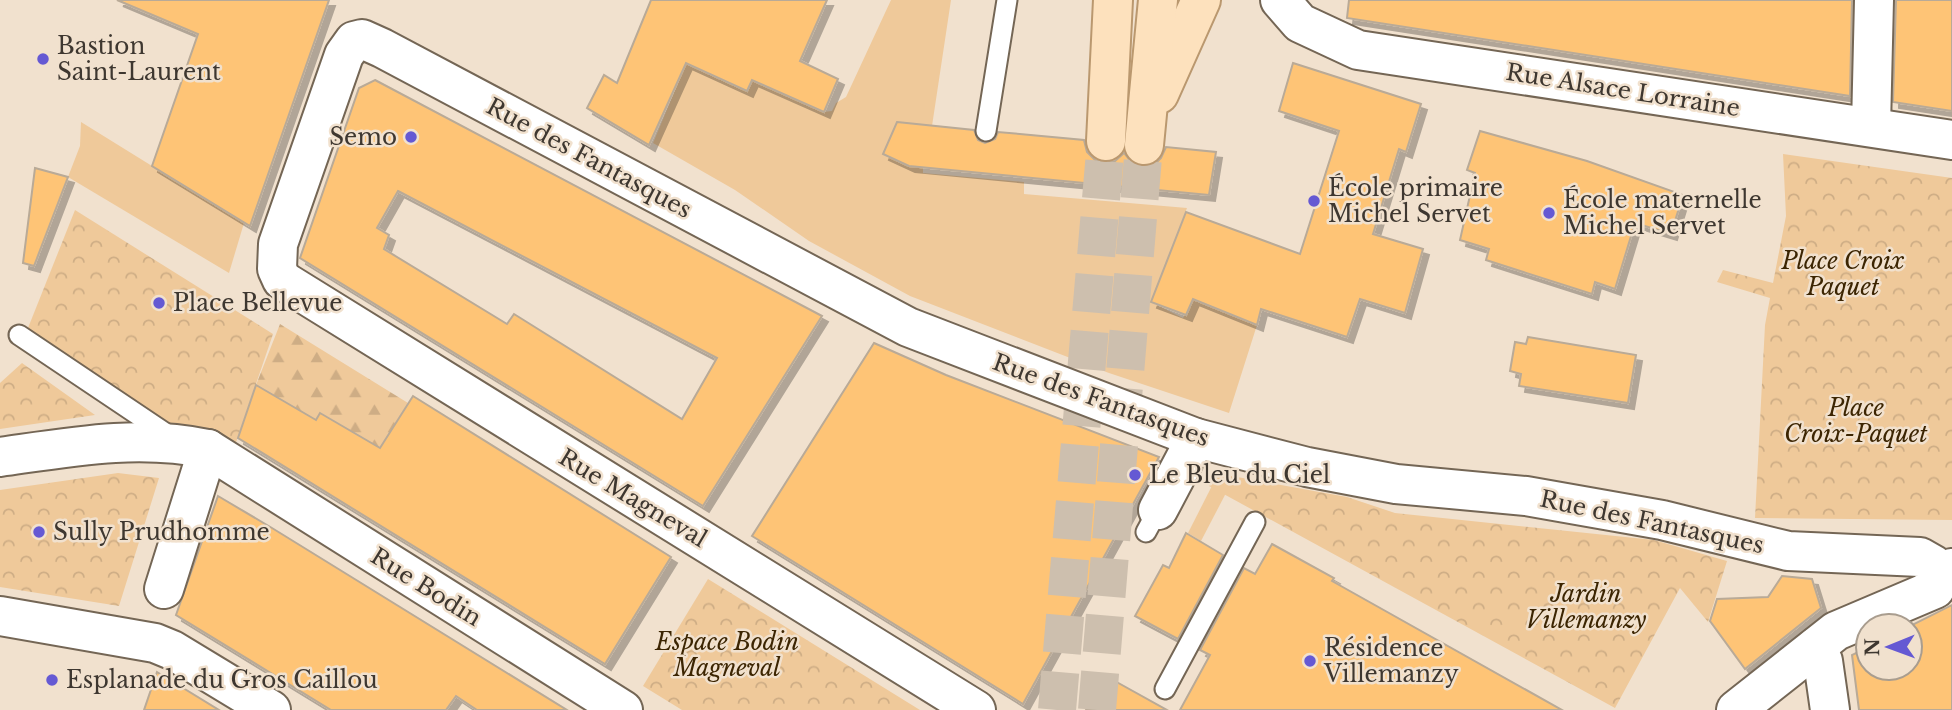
<svg xmlns="http://www.w3.org/2000/svg" width="1952" height="710" viewBox="0 0 1952 710" font-family="'Libre Baskerville',serif">
	<style>
		.grass { fill: #efc99a }
		.forest { fill: url(#forest-firs) }
		.park { fill: url(#park-crowns) }
		.building { fill: #fec476; stroke: #b9aa97; stroke-width: 2; fill-rule: evenodd; filter: url(#shadow) }
		.lines { fill: none; stroke-linecap: round; stroke-linejoin: round }
		.primary-tunnel { stroke: #cdbfae; stroke-width: 38; stroke-dasharray: 38 19; stroke-linecap: butt }
		.service-casing { stroke: #746655; stroke-width: 23 }
		.minor-casing { stroke: #746655; stroke-width: 42 }
		.primary-casing { stroke: #ba986f; stroke-width: 42 }
		.service { stroke: #fff; stroke-width: 19 }
		.minor { stroke: #fff; stroke-width: 38 }
		.primary { stroke: #fde1bd; stroke-width: 38 }
		.poi-dot { fill: #6559d3; stroke: #f1e1ce; stroke-width: 2.5 }
		.labels { text-anchor: middle; dominant-baseline: central; stroke-width: 5; stroke-linejoin: round; paint-order: stroke }
		.poi-label { font-size: 23px; fill: #3e3730; stroke: #f1e1ce; text-anchor: start }
		.street-label { font-size: 23px; fill: #3e3730; stroke: #f1e1ce }
		.park-label { font-size: 23px; font-style: italic; fill: #3c2502; stroke: #f1e1ce }
	</style>
	<defs>
		<pattern id="forest-firs" width="22" height="20" patternUnits="userSpaceOnUse" patternTransform="scale(1.75)"><rect width="22" height="20" fill="#efc99a"/><path d="M5 1l3.5 6h-7zM16 11l3.5 6h-7z" fill="#cead85"/></pattern>
		<pattern id="park-crowns" width="20" height="18" patternUnits="userSpaceOnUse" patternTransform="scale(1.75)"><rect width="20" height="18" fill="#efc99a"/><path d="M2 6a3 3 0 1 1 6 0M12 15a3 3 0 1 1 6 0" fill="none" stroke="#cead85"/></pattern>
		<filter id="shadow"><feDropShadow dx="6" dy="6" stdDeviation="0" flood-color="#0004"/></filter>
	</defs>
	<rect width="100%" height="100%" fill="#f1e1ce"/>
	<g class="grass">
		<polygon points="891,0 951,0 932,126 897,122 884,154 909,166 923,167 923,173 1024,182 1024,194 1187,208 1151,302 1183,318 1193,299 1257,325 1229,413 1109,373 910,296 809,241 735,190 653,143 686,64 747,90 752,80 823,112 832,111 836,103 846,97"/>
		<polygon points="81,122 244,223 229,273 68,177 80,146"/>
		<polygon points="1217,476 1226,493 1201,541 1188,533"/>
	</g>
	<polygon class="forest" points="280,324 408,403 375,456 356,434 321,413 315,420 256,385"/>
	<g class="park">
		<polygon points="1783,154 1952,178 1952,520 1755,518 1765,325 1770,298 1717,282 1723,270 1773,283 1786,216"/>
		<polygon points="75,210 273,334 229,463 24,338"/>
		<polygon points="22,363 95,415 0,429 0,383"/>
		<polygon points="118,473 159,478 119,606 0,587 0,490"/>
		<polygon points="1215,473 1347,497 1395,513 1654,540 1727,561 1708,622 1680,588 1615,708 1209,486"/>
		<polygon points="708,579 920,710 682,710 643,686"/>
	</g>
	<g class="building">
		<polygon points="117,0 329,0 250,226 152,166 198,34"/>
		<polygon points="651,0 827,0 800,61 838,79 824,112 752,80 747,91 686,63 649,145 587,108 604,75 617,83"/>
		<polygon points="1349,0 1852,0 1850,96 1347,18"/>
		<polygon points="1896,0 1952,0 1952,111 1893,102"/>
		<polygon points="1293,63 1421,104 1406,152 1399,149 1373,234 1423,249 1405,313 1360,299 1347,337 1261,309 1257,325 1193,299 1186,315 1151,302 1186,212 1300,254 1339,131 1279,111"/>
		<path d="M375,80L822,316L703,506L300,258L359,88ZM398,191L717,358L682,419L514,314L507,324L384,249L389,235L377,228Z"/>
		<polygon points="897,122 974,130 978,140 985,143 995,139 998,132 1084,140 1087,152 1095,160 1104,163 1115,161 1124,153 1132,163 1143,167 1154,165 1161,158 1166,147 1216,152 1209,195 909,166 883,154"/>
		<polygon points="1480,131 1587,161 1683,195 1671,234 1635,223 1615,289 1595,282 1592,294 1486,260 1489,249 1460,240 1475,173 1467,170"/>
		<polygon points="35,168 68,177 34,266 23,263"/>
		<polygon points="1528,337 1636,355 1628,403 1519,386 1521,374 1510,371 1515,342 1526,344"/>
		<polygon points="874,343 946,375 1159,457 1023,704 752,536"/>
		<polygon points="256,385 316,420 320,413 380,448 413,396 671,557 605,664 238,438"/>
		<polygon points="218,496 272,528 567,710 477,710 456,696 446,710 331,710 176,615"/>
		<polygon points="1186,533 1223,555 1178,639 1135,616 1163,565 1169,568"/>
		<polygon points="1272,544 1334,578 1332,581 1562,710 1180,710 1210,655 1200,650 1244,568 1255,574"/>
		<polygon points="1782,576 1812,579 1821,608 1745,669 1710,621 1717,599 1768,597"/>
		<polygon points="1952,605 1952,710 1859,710 1852,655 1868,647 1868,668 1910,668 1910,626"/>
		<polygon points="157,672 219,710 144,710"/>
		<polygon points="1104,675 1167,710 1086,710"/>
	</g>
	<g class="lines">
		<g class="primary-tunnel">
			<polyline points="1057,710 1106,141"/>
			<polyline points="1097,710 1144,145"/>
		</g>
		<defs>
			<g id="service">
				<polyline points="986,131 1007,0"/>
				<polyline points="19,335 174,439"/>
				<polyline points="1146,532 1158,510"/>
				<polyline points="1165,689 1255,522"/>
			</g>
			<g id="minor">
				<polyline points="1280,0 1300,23 1358,50 1952,140"/>
				<polyline points="1871,127 1874,0"/>
				<path d="M0,457C70,447 138,434 208,449L623,710"/>
				<polyline points="1158,510 1196,438"/>
				<polyline points="164,589 208,449"/>
				<polyline points="0,616 155,643 172,650 271,710"/>
				<polyline points="1816,647 1823,661 1830,710"/>
				<polyline points="976,710 282,280 277,269 278,244 344,55 354,41 362,39 382,48 908,327 1196,438 1307,467 1396,484 1526,496 1662,520 1788,551 1920,557 1934,565 1940,574"/>
				<polyline points="1736,710 1836,631 1935,589 1940,574 1952,568"/>
			</g>
			<g id="primary">
				<polyline points="1159,94 1201,0"/>
				<polyline points="1106,141 1113,0"/>
				<polyline points="1144,145 1158,0"/>
			</g>
		</defs>
		<use href="#service" class="service-casing"/>
		<use href="#minor" class="minor-casing"/>
		<use href="#primary" class="primary-casing"/>
		<use href="#service" class="service"/>
		<use href="#minor" class="minor"/>
		<use href="#primary" class="primary"/>
	</g>
	<g class="poi-dot">
		<circle cx="43" cy="59" r="7"/>
		<circle cx="411" cy="137" r="7"/>
		<circle cx="1314" cy="201" r="7"/>
		<circle cx="1549" cy="213" r="7"/>
		<circle cx="159" cy="303" r="7"/>
		<circle cx="1135" cy="475" r="7"/>
		<circle cx="39" cy="532" r="7"/>
		<circle cx="1310" cy="661" r="7"/>
		<circle cx="52" cy="680" r="7"/>
	</g>
	<g class="labels">
		<g class="poi-label">
			<text x="57" y="46">Bastion<tspan x="57" dy="26">Saint-Laurent</tspan></text>
			<text x="397" y="137" text-anchor="end">Semo</text>
			<text x="1328" y="188">École primaire<tspan x="1328" dy="26">Michel Servet</tspan></text>
			<text x="1563" y="200">École maternelle<tspan x="1563" dy="26">Michel Servet</tspan></text>
			<text x="173" y="303">Place Bellevue</text>
			<text x="1149" y="475">Le Bleu du Ciel</text>
			<text x="53" y="532">Sully Prudhomme</text>
			<text x="1324" y="648">Résidence<tspan x="1324" dy="26">Villemanzy</tspan></text>
			<text x="66" y="680">Esplanade du Gros Caillou</text>
		</g>
		<g class="street-label">
			<text transform="translate(1623 90) rotate(9)">Rue Alsace Lorraine</text>
			<text transform="translate(589 158) rotate(28)">Rue des Fantasques</text>
			<text transform="translate(1101 400) rotate(20)">Rue des Fantasques</text>
			<text transform="translate(633 498) rotate(31)">Rue Magneval</text>
			<text transform="translate(1652 522) rotate(12)">Rue des Fantasques</text>
			<text transform="translate(426 587) rotate(32)">Rue Bodin</text>
		</g>
		<g class="park-label">
			<text x="1843" y="261">Place Croix<tspan x="1843" dy="26">Paquet</tspan></text>
			<text x="1856" y="408">Place<tspan x="1856" dy="26">Croix-Paquet</tspan></text>
			<text x="1586" y="594">Jardin<tspan x="1586" dy="26">Villemanzy</tspan></text>
			<text x="727" y="642">Espace Bodin<tspan x="727" dy="26">Magneval</tspan></text>
		</g>
	</g>
	<g transform="translate(1889 647) rotate(269)"><circle r="33" fill="#f1e1ce" stroke="#a99d8f" stroke-width="2"/>
	<path d="M0-5L12 26L0 18L-12 26Z" fill="#6559d3"/>
	<text y="-10" font-size="19" font-weight="bold" text-anchor="middle" fill="#3e3730">N</text>
	</g>
</svg>
